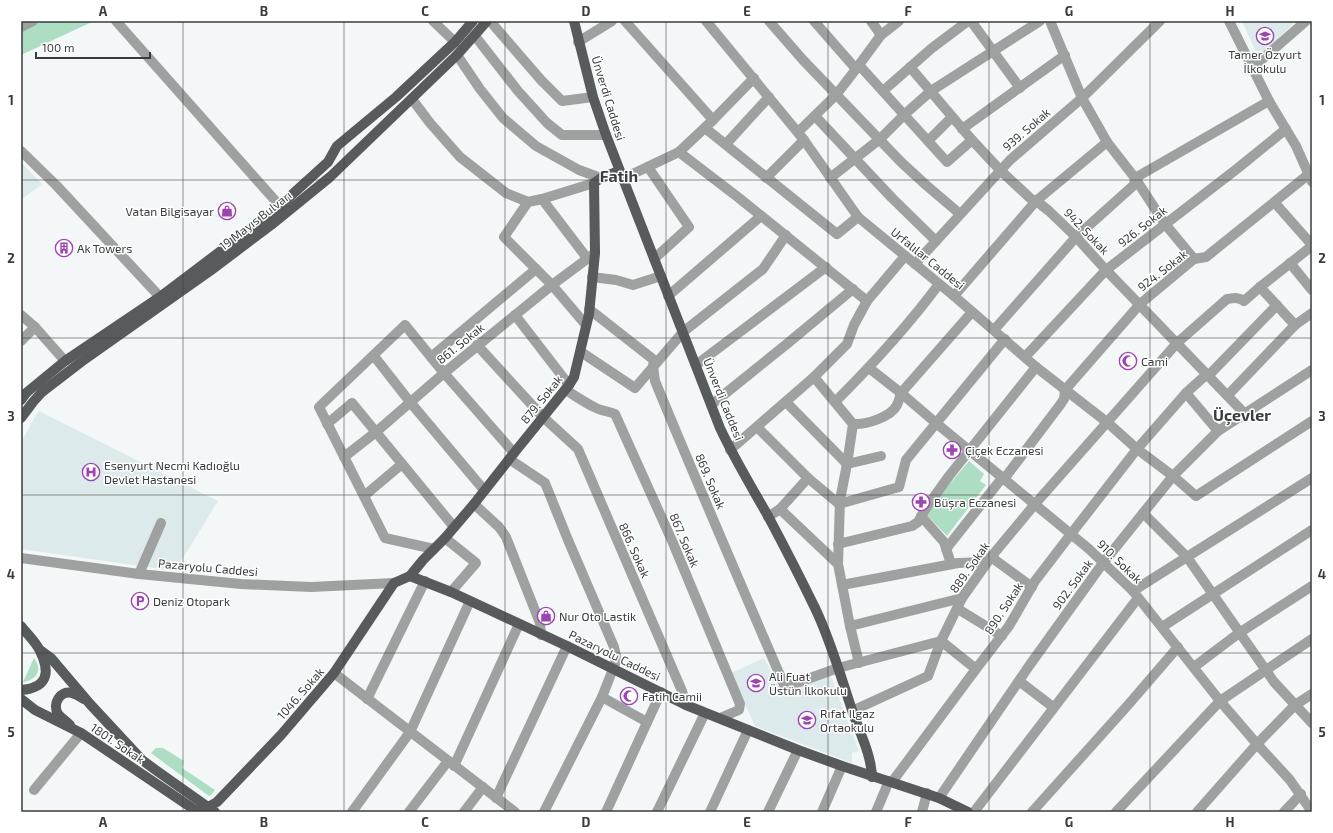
<svg xmlns="http://www.w3.org/2000/svg" width="1333" height="833" viewBox="0 0 1333 833" font-family="'Exo 2',sans-serif">
	<style>
		.built { fill: #ddeaec }
		.green { fill: #addec4 }
		.lines { fill: none; stroke-linecap: round; stroke-linejoin: round }
		.minor { stroke: #9fa1a0; stroke-width: 10 }
		.major { stroke: #585b5b; stroke-width: 10 }
		.grid { fill: none; stroke: #3a3b3c; stroke-width: 1; stroke-opacity: 0.55 }
		.labels { text-anchor: middle; dominant-baseline: central; stroke-width: 3; stroke-linejoin: round; paint-order: stroke }
		.poi-label { font-size: 12px; fill: #3a3b3c; stroke: #fff; text-anchor: start }
		.street-label { font-size: 12px; fill: #3a3b3c; stroke: #fff }
		.district-label { font-size: 16px; font-weight: bold; fill: #3a3e3e; stroke: #fff }
		.neatline { fill: none; stroke: #3a3b3c; stroke-width: 1.5 }
		.grid-label { font-size: 13px; text-anchor: middle; font-weight: bold; fill: #3a3b3c }
	</style>
	<rect width="100%" height="100%" fill="#f3f7f8"/>
	<g class="built">
		<polygon points="1242,21 1296,21 1263,53 1261,53 1255,50"/>
		<polygon points="21,162 42,184 21,200"/>
		<polygon points="39,411 218,501 175,571 21,549 21,443 33,420"/>
		<polygon points="764,658 783,694 830,674 859,751 852,753 852,763 755,726 731,673"/>
	</g>
	<g class="green">
		<polygon points="37,21 94,21 21,55 21,29"/>
		<polygon points="969,461 984,474 980,481 986,485 947,536 925,513"/>
		<path d="M34,658C43,670 37,680 23,682Z"/>
		<polygon points="156,748 163,748 184,761 182,768 215,790 211,795 209,796 151,753"/>
	</g>
	<g class="lines">
		<g class="minor">
			<polyline points="116,21 280,206"/>
			<polyline points="433,21 455,42"/>
			<polyline points="490,21 541,80 562,101 593,97"/>
			<polyline points="625,21 713,120"/>
			<polyline points="706,21 804,140 858,217 954,296 1036,367 1108,423 1137,449 1173,476 1196,496 1312,421"/>
			<polyline points="769,21 803,60 901,162 926,185 960,214"/>
			<polyline points="814,21 856,69"/>
			<polyline points="871,21 881,35"/>
			<polyline points="971,21 1020,88"/>
			<polyline points="1050,21 1082,98 1107,142 1135,178 1165,224 1194,259"/>
			<polyline points="1229,21 1269,101 1296,146 1312,182"/>
			<polyline points="21,27 33,21"/>
			<polyline points="475,36 518,91 547,123 562,135 606,135"/>
			<polyline points="578,42 612,21"/>
			<polyline points="457,55 480,89 503,118 536,146 579,170 601,178"/>
			<polyline points="859,65 947,162 972,140"/>
			<polyline points="910,67 972,140 1000,170 1030,198 1039,203 1049,211 1076,237 1106,270 1245,414"/>
			<polyline points="1252,68 1306,21"/>
			<polyline points="883,91 932,48 968,21"/>
			<polyline points="412,99 430,123 460,157 506,193 528,202 542,199 594,183"/>
			<polyline points="815,116 892,198 936,241"/>
			<polyline points="705,128 837,234 858,217"/>
			<polyline points="962,129 1065,55"/>
			<polyline points="798,132 836,95 856,69 881,35 899,21"/>
			<polyline points="928,141 952,117"/>
			<polyline points="726,144 769,97"/>
			<polyline points="21,151 56,185 160,297"/>
			<polyline points="679,152 739,198 867,301"/>
			<polyline points="648,167 689,227 654,259"/>
			<polyline points="766,178 804,140"/>
			<polyline points="830,178 880,139 905,114 931,91 1040,21"/>
			<polyline points="622,179 679,152 713,120 754,78"/>
			<polyline points="542,199 587,258"/>
			<polyline points="528,202 504,237 552,285 586,325"/>
			<polyline points="1275,203 1312,245"/>
			<polyline points="1290,263 1312,290"/>
			<polyline points="915,264 1010,160 1082,98 1160,21"/>
			<polyline points="592,277 616,280 633,285 661,276"/>
			<polyline points="1260,287 1295,325"/>
			<polyline points="668,296 761,216"/>
			<polyline points="954,296 1036,201 1107,142"/>
			<path d="M589,309L654,360L653,366L655,381C697,483 741,585 785,687L838,668L941,641L976,669"/>
			<polyline points="21,315 35,327 65,361"/>
			<polyline points="515,315 569,385"/>
			<polyline points="994,330 1076,237 1134,185 1135,178 1269,101"/>
			<polyline points="21,341 35,327"/>
			<polyline points="477,345 543,417 578,449 682,691 686,705"/>
			<polyline points="581,352 635,388 683,332 763,269 786,235"/>
			<polyline points="374,356 410,402 484,490"/>
			<polyline points="431,357 536,269"/>
			<polyline points="1025,357 1106,270 1238,168 1286,129"/>
			<polyline points="696,365 826,267"/>
			<polyline points="869,368 901,393 936,423 1089,549 1133,591 1220,701 1257,744 1290,780 1312,812"/>
			<polyline points="814,377 853,424 847,464 840,500 838,564 850,626 859,663"/>
			<path d="M566,390C575,396 584,402 594,407C601,411 608,411 615,414L673,543L740,704L739,710L720,718"/>
			<polyline points="1186,393 1218,431"/>
			<polyline points="1228,395 1295,325 1312,313"/>
			<polyline points="786,402 847,464 881,456"/>
			<path d="M835,402C872,365 908,326 939,284"/>
			<polyline points="711,405 788,343 853,289"/>
			<polyline points="327,424 352,403 454,527"/>
			<path d="M853,424C866,425 891,417 897,405C899,401 900,396 901,393L972,312"/>
			<polyline points="757,427 808,478 839,504 899,487 906,460 1005,339"/>
			<polyline points="730,450 814,377 847,344 854,325 867,301 905,256"/>
			<polyline points="344,457 376,432 444,373 552,285 595,253"/>
			<polyline points="509,459 545,483 568,540 614,647 616,656 615,664 602,697 544,812"/>
			<polyline points="1004,479 1060,405 1064,399 1065,390 1140,304 1194,259 1206,257 1309,174"/>
			<polyline points="364,496 402,464"/>
			<polyline points="474,504 499,527 506,537 540,623 541,635"/>
			<polyline points="780,509 838,564"/>
			<polyline points="1143,513 1187,557 1274,682 1312,723"/>
			<polyline points="921,516 944,542 951,564"/>
			<polyline points="768,517 780,509 808,478"/>
			<polyline points="445,538 476,563 451,592"/>
			<polyline points="838,544 912,526 918,522 926,508 949,476 1036,367"/>
			<polyline points="434,549 385,538 319,407 405,325 444,373 514,453"/>
			<polyline points="946,549 1002,478"/>
			<polyline points="991,557 1032,587"/>
			<polyline points="21,558 139,574 241,584 311,587 394,583"/>
			<polyline points="139,574 161,523"/>
			<polyline points="842,585 958,563 984,562 986,563"/>
			<polyline points="1133,591 1312,478"/>
			<polyline points="958,609 1002,636"/>
			<polyline points="850,626 962,598"/>
			<polyline points="1162,627 1312,530"/>
			<polyline points="1194,667 1239,633 1312,586"/>
			<polyline points="334,673 515,812"/>
			<polyline points="1019,681 1053,707"/>
			<polyline points="602,697 647,722"/>
			<polyline points="367,699 425,581"/>
			<path d="M852,711L928,676L941,641L962,598L991,557L1035,504L1177,343L1227,299C1234,298 1239,297 1244,301L1260,287L1312,246"/>
			<polyline points="454,766 519,624"/>
			<polyline points="892,782 976,669 1009,626 1035,581 1071,534 1137,449 1186,393 1207,374 1210,374 1277,305"/>
			<polyline points="34,790 81,733"/>
			<polyline points="496,798 567,646"/>
			<polyline points="939,798 1029,666 1103,563 1173,476 1218,431 1312,370"/>
			<polyline points="352,812 410,732 470,601"/>
			<polyline points="409,812 448,761"/>
			<polyline points="464,812 483,787"/>
			<polyline points="606,812 661,692"/>
			<polyline points="657,812 705,713"/>
			<polyline points="710,812 748,730"/>
			<polyline points="768,812 798,750"/>
			<polyline points="822,812 842,766"/>
			<polyline points="876,812 889,781"/>
			<polyline points="922,812 927,793"/>
			<polyline points="974,812 1138,598"/>
			<polyline points="1032,812 1128,705 1178,647"/>
			<polyline points="1116,812 1220,701 1312,639"/>
			<polyline points="1197,812 1257,744 1295,705 1312,694"/>
			<polyline points="1284,812 1301,794"/>
		</g>
		<g class="major">
			<path d="M574,21L593,97L606,135L720,428C734,458 751,486 768,516C784,546 800,577 815,608C830,639 840,674 851,707C858,730 871,752 872,777"/>
			<polyline points="21,400 26,393 65,361 160,297 275,210 328,162 337,146 396,97 455,42 473,21"/>
			<polyline points="21,418 33,402 42,392 81,362 210,271 271,225 330,177 457,55 487,21"/>
			<polyline points="410,576 451,592 567,646 686,705 798,750 842,766 939,798 968,812"/>
			<path d="M21,626C27,634 36,642 40,651C51,673 47,688 21,690"/>
			<polyline points="40,650 51,658 90,704 142,760 157,771 215,812"/>
			<polyline points="21,699 35,710 81,733 198,812"/>
			<path d="M70,725C66,721 61,718 58,714C52,704 60,690 72,693C77,694 80,697 84,699"/>
			<polyline points="196,811 203,810 217,802 281,735 334,673 394,583 410,576 423,560 445,538 474,504 514,453 569,385 574,377 589,314 595,253 594,183 601,178 619,171"/>
		</g>
	</g>
	<path class="grid" d="M183,21V812M344,21V812M505,21V812M666,21V812M828,21V812M989,21V812M1150,21V812M21,180H1312M21,338H1312M21,495H1312M21,653H1312"/>
	<defs>
		<symbol id="school-ring" viewBox="-11 -11 22 22"><circle r="9.5" fill="#fff" stroke="#9d44b0" stroke-width="1.5"/><path d="M0-5L7-2L0 1L-7-2ZM-4 1L0 2.5L4 1V4Q0 6-4 4Z" fill="#9d44b0"/></symbol>
		<symbol id="shop-ring" viewBox="-11 -11 22 22"><circle r="9.5" fill="#fff" stroke="#9d44b0" stroke-width="1.5"/><path d="M-5-2.5h2.3a2.7 3.5 0 0 1 5.4 0H5L5.5 6h-11ZM-1.5-2.5h3a1.5 2.3 0 0 0-3 0Z" fill="#9d44b0"/></symbol>
		<symbol id="building-ring" viewBox="-11 -11 22 22"><circle r="9.5" fill="#fff" stroke="#9d44b0" stroke-width="1.5"/><path d="M-4-6H4V6H1V3H-1V6H-4ZM-2.5-4.3h1.7v1.8h-1.7ZM.8-4.3h1.7v1.8H.8ZM-2.5-1h1.7V.8h-1.7ZM.8-1h1.7V.8H.8Z" fill="#9d44b0"/></symbol>
		<symbol id="mosque-ring" viewBox="-11 -11 22 22"><circle r="9.5" fill="#fff" stroke="#9d44b0" stroke-width="1.5"/><path d="M3.5-4.9A6 6 0 1 0 3.5 4.9A5 5 0 1 1 3.5-4.9Z" fill="#9d44b0"/></symbol>
		<symbol id="pharmacy-ring" viewBox="-11 -11 22 22"><circle r="9.5" fill="#fff" stroke="#9d44b0" stroke-width="1.5"/><path d="M-2-6h4v4h4v4h-4v4h-4v-4h-4v-4h4Z" fill="#9d44b0"/></symbol>
		<symbol id="hospital-ring" viewBox="-11 -11 22 22"><circle r="9.5" fill="#fff" stroke="#9d44b0" stroke-width="1.5"/><path d="M-5-5h3v3.5h4V-5h3V5h-3V1.5h-4V5h-3Z" fill="#9d44b0"/></symbol>
		<symbol id="parking-ring" viewBox="-11 -11 22 22"><circle r="9.5" fill="#fff" stroke="#9d44b0" stroke-width="1.5"/><path d="M-3.5-5.5H1a3.5 3.5 0 0 1 0 7H-1V5.5H-3.5ZM-1-3.4V-.6H.8a1.4 1.4 0 0 0 0-2.8Z" fill="#9d44b0"/></symbol>
	</defs>
	<g fill-rule="evenodd">
		<use href="#school-ring" x="1255" y="26" width="20" height="20"/>
		<use href="#shop-ring" x="217" y="201" width="20" height="20"/>
		<use href="#building-ring" x="54" y="238" width="20" height="20"/>
		<use href="#mosque-ring" x="1118" y="351" width="20" height="20"/>
		<use href="#pharmacy-ring" x="942" y="440" width="20" height="20"/>
		<use href="#hospital-ring" x="81" y="462" width="20" height="20"/>
		<use href="#pharmacy-ring" x="911" y="492" width="20" height="20"/>
		<use href="#parking-ring" x="130" y="591" width="20" height="20"/>
		<use href="#shop-ring" x="536" y="606" width="20" height="20"/>
		<use href="#school-ring" x="746" y="673" width="20" height="20"/>
		<use href="#mosque-ring" x="619" y="686" width="20" height="20"/>
		<use href="#school-ring" x="797" y="710" width="20" height="20"/>
	</g>
	<g class="labels">
		<g class="poi-label">
			<text x="1265" y="54" text-anchor="middle">Tamer Özyurt<tspan x="1265" dy="14">İlkokulu</tspan></text>
			<text x="214" y="211" text-anchor="end">Vatan Bilgisayar</text>
			<text x="77" y="248">Ak Towers</text>
			<text x="1141" y="361">Cami</text>
			<text x="965" y="450">Çiçek Eczanesi</text>
			<text x="104" y="465">Esenyurt Necmi Kadıoğlu<tspan x="104" dy="14">Devlet Hastanesi</tspan></text>
			<text x="934" y="502">Büşra Eczanesi</text>
			<text x="153" y="601">Deniz Otopark</text>
			<text x="559" y="616">Nur Oto Lastik</text>
			<text x="769" y="676">Ali Fuat<tspan x="769" dy="14">Üstün İlkokulu</tspan></text>
			<text x="642" y="696">Fatih Camii</text>
			<text x="820" y="713">Rıfat Ilgaz<tspan x="820" dy="14">Ortaokulu</tspan></text>
		</g>
		<g class="street-label">
			<text transform="translate(609 98) rotate(73)">Ünverdi Caddesi</text>
			<text transform="translate(1026 129) rotate(-41)">939. Sokak</text>
			<text transform="translate(255 220) rotate(-38)">19 Mayıs Bulvarı</text>
			<text transform="translate(1142 226) rotate(-38)">926. Sokak</text>
			<text transform="translate(1087 231) rotate(46)">942. Sokak</text>
			<text transform="translate(928 258) rotate(39)">Urfalılar Caddesi</text>
			<text transform="translate(1162 270) rotate(-38)">924. Sokak</text>
			<text transform="translate(460 343) rotate(-39)">861. Sokak</text>
			<text transform="translate(541 399) rotate(-51)">879. Sokak</text>
			<text transform="translate(724 399) rotate(68)">Ünverdi Caddesi</text>
			<text transform="translate(711 481) rotate(67)">869. Sokak</text>
			<text transform="translate(685 540) rotate(67)">867. Sokak</text>
			<text transform="translate(635 550) rotate(66)">866. Sokak</text>
			<text transform="translate(1120 561) rotate(44)">910. Sokak</text>
			<text transform="translate(208 567) rotate(5)">Pazaryolu Caddesi</text>
			<text transform="translate(969 567) rotate(-55)">889. Sokak</text>
			<text transform="translate(1072 584) rotate(-54)">902. Sokak</text>
			<text transform="translate(1003 608) rotate(-57)">890. Sokak</text>
			<text transform="translate(615 655) rotate(26)">Pazaryolu Caddesi</text>
			<text transform="translate(300 693) rotate(-49)">1046. Sokak</text>
			<text transform="translate(118 743) rotate(34)">1801. Sokak</text>
		</g>
		<g class="district-label">
			<text x="619" y="175">Fatih</text>
			<text x="1242" y="414">Üçevler</text>
		</g>
	</g>
	<rect width="1333" height="833" fill="none" stroke="#ffffff" stroke-width="44"/>
	<path d="M36 52v6h114v-6" fill="none" stroke="#3a3b3c" stroke-width="2"/>
	<text x="42" y="52" font-size="12" fill="#3a3b3c" stroke="#ffffff" stroke-width="3" paint-order="stroke">100 m</text>
	<rect x="22" y="22" width="1289" height="789" class="neatline"/>
	<g class="grid-label">
		<text x="103" y="16">A</text>
		<text x="264" y="16">B</text>
		<text x="425" y="16">C</text>
		<text x="586" y="16">D</text>
		<text x="747" y="16">E</text>
		<text x="908" y="16">F</text>
		<text x="1069" y="16">G</text>
		<text x="1230" y="16">H</text>
		<text x="11" y="105">1</text>
		<text x="1322" y="105">1</text>
		<text x="11" y="263">2</text>
		<text x="1322" y="263">2</text>
		<text x="11" y="421">3</text>
		<text x="1322" y="421">3</text>
		<text x="11" y="579">4</text>
		<text x="1322" y="579">4</text>
		<text x="11" y="737">5</text>
		<text x="1322" y="737">5</text>
		<text x="103" y="827">A</text>
		<text x="264" y="827">B</text>
		<text x="425" y="827">C</text>
		<text x="586" y="827">D</text>
		<text x="747" y="827">E</text>
		<text x="908" y="827">F</text>
		<text x="1069" y="827">G</text>
		<text x="1230" y="827">H</text>
	</g>
</svg>
